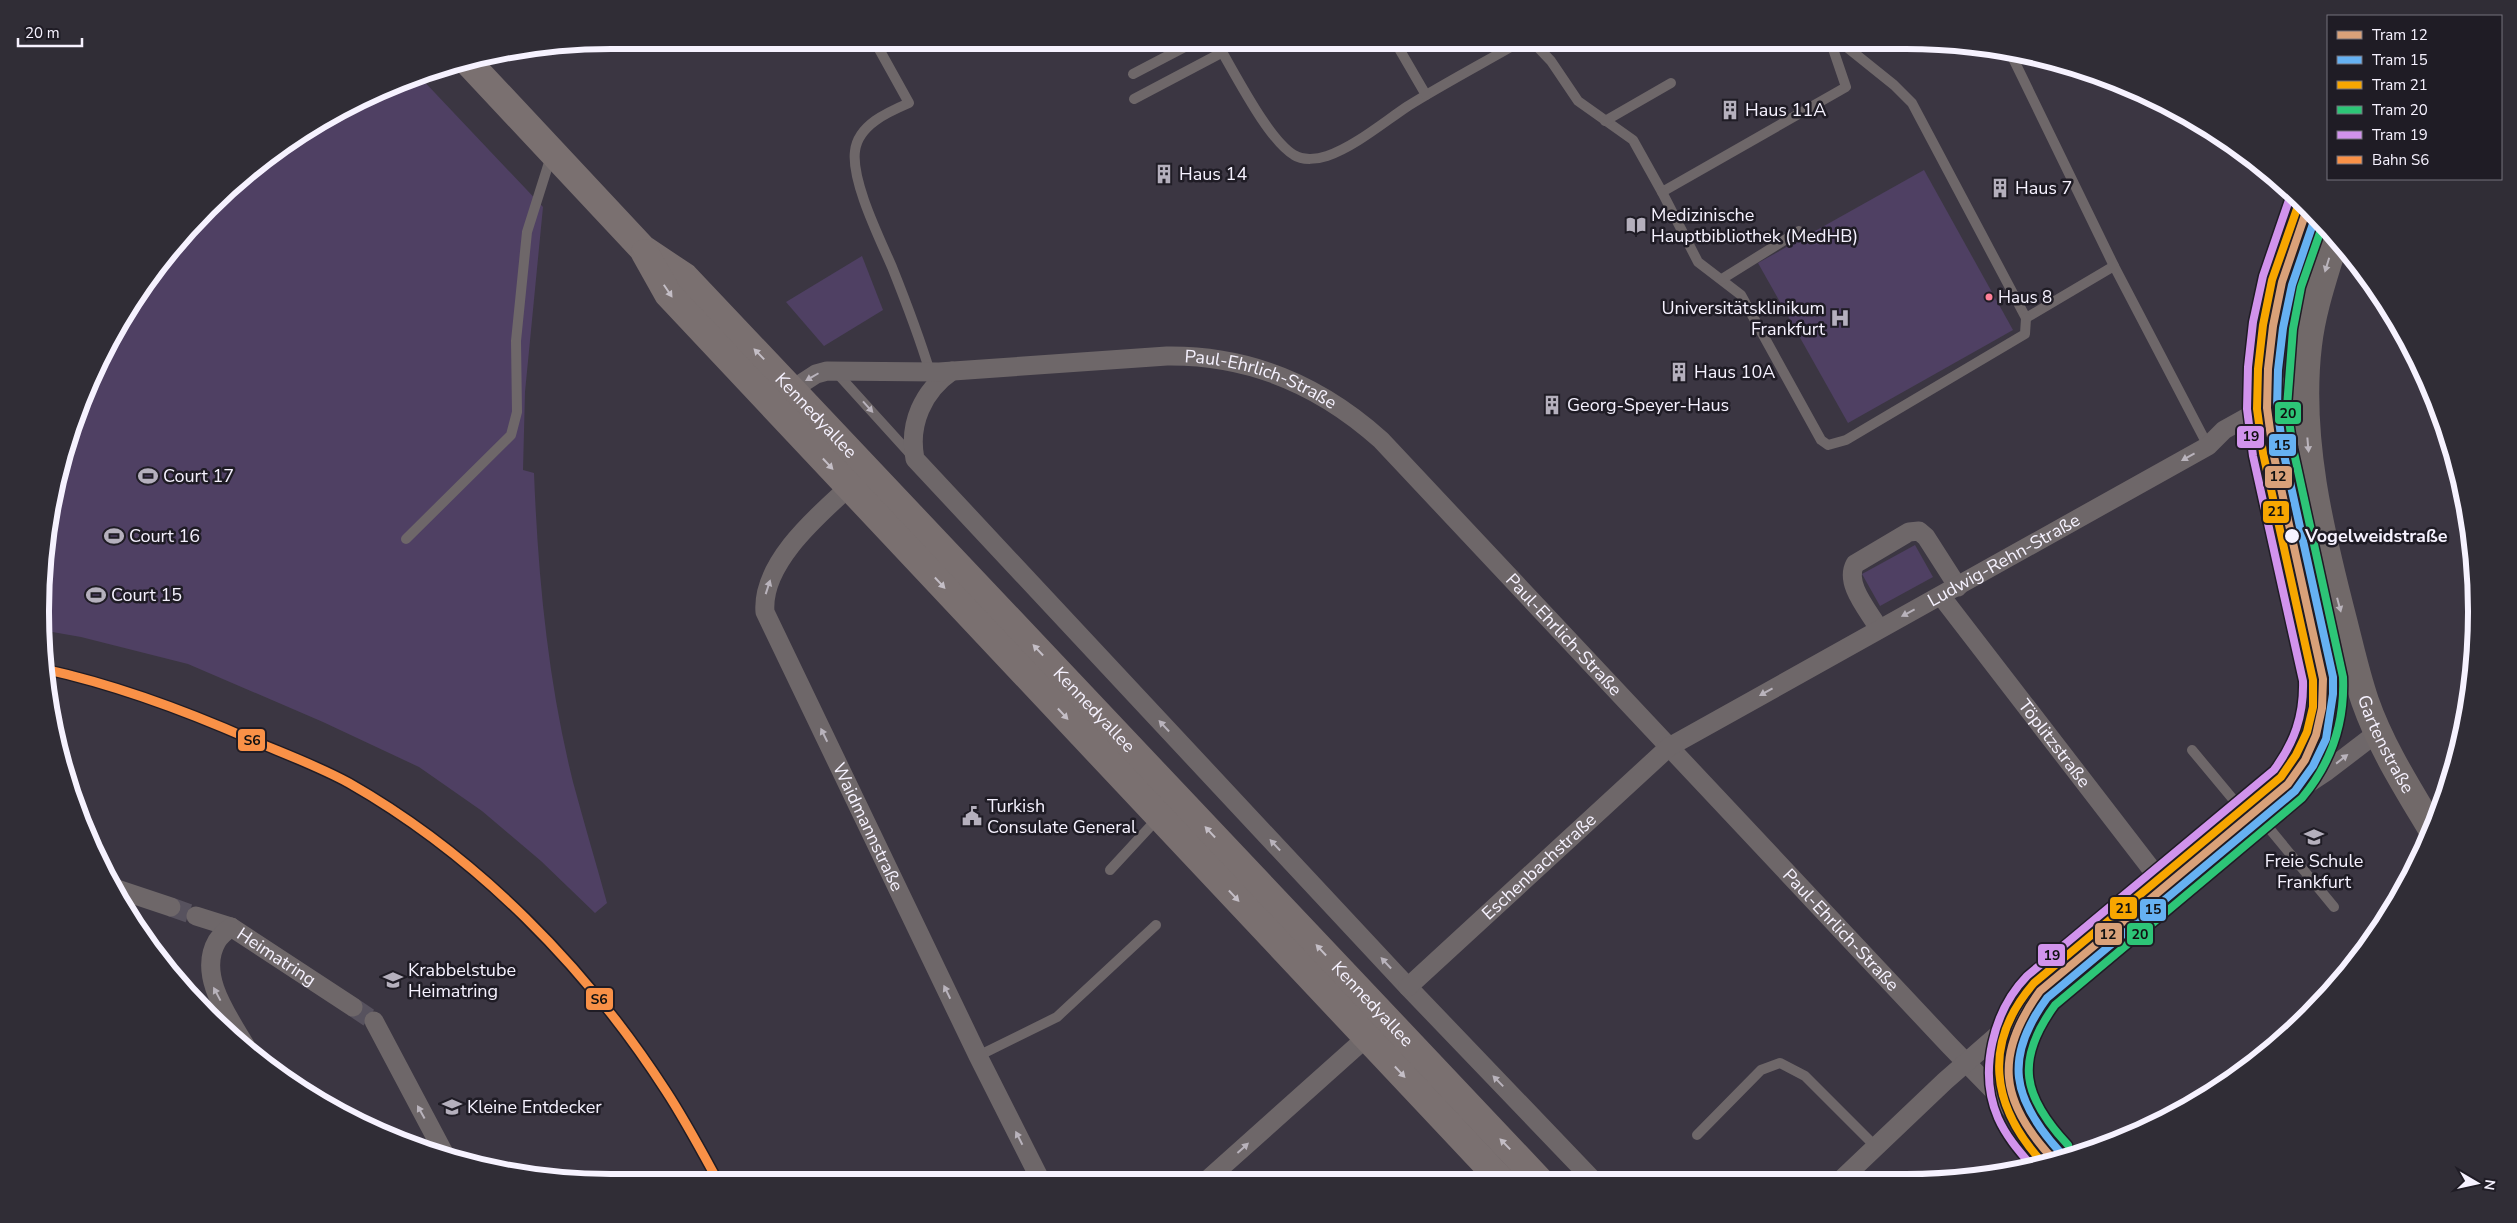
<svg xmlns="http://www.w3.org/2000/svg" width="2517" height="1223" viewBox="0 0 2517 1223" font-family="'Nunito Sans',sans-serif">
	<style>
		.green { fill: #4f4063 }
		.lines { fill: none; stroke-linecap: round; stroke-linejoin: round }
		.minor-tunnel { stroke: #57525e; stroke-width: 19; stroke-dasharray: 19 9; stroke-linecap: butt }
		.service { stroke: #6e6769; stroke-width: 10 }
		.minor { stroke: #6e6769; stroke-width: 19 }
		.secondary { stroke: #716969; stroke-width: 28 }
		.primary { stroke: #7a7070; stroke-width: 28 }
		.rail-1-casing { stroke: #1f1c25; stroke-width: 12 }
		.rail-1 { stroke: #f99147; stroke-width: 9 }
		.tram-1-casing { stroke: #1f1c25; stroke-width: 11 }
		.tram-2-casing { stroke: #1f1c25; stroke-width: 11 }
		.tram-3-casing { stroke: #1f1c25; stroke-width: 11 }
		.tram-4-casing { stroke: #1f1c25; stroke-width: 11 }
		.tram-5-casing { stroke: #1f1c25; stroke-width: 11 }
		.tram-1 { stroke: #d9a179; stroke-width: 8 }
		.tram-2 { stroke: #66b1f2; stroke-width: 8 }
		.tram-3 { stroke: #f7a600; stroke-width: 8 }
		.tram-4 { stroke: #2dc577; stroke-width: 8 }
		.tram-5 { stroke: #d193ec; stroke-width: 8 }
		.oneway { fill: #bab4bc }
		.oneway2 { fill: #c4bec6 }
		.oneway3 { fill: #b9b3bc }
		.bus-dot { fill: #ff8098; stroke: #1f1c25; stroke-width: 2 }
		.stop-dot { fill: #f6f2ff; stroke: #1f1c25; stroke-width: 2 }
		.labels { text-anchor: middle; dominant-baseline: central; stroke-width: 5; stroke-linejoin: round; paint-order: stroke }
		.bus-label { font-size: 17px; fill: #f6f2ff; stroke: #1f1c25; text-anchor: start }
		.poi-label { font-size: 18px; fill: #f6f2ff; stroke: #1f1c25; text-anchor: start }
		.street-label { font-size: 18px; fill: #f6f2ff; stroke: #1f1c25 }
		.stop-label { font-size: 18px; font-weight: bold; fill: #f6f2ff; stroke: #1f1c25; text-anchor: start }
		.rim { fill: none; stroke: #f6f2ff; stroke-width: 6 }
		.line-badge { stroke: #1f1c25; stroke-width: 2 }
		.pale-badge-label { font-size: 14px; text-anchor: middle; font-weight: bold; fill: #111 }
	</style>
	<rect width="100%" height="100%" fill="#3b3642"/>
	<g class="green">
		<path d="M418,75L543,207L525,392L523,470L534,473C538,577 548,682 573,782C584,823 596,863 607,903L595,913L541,861L482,811L419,767L323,722L188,664L81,637L41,630L40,611L51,500L83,393L117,325L182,234L263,158L326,116Z"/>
		<polygon points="1924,170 2013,330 1848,423 1758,263"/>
		<polygon points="862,256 883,310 824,346 786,302"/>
		<polygon points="1915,545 1933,577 1880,606 1862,574"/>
	</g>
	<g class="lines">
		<g class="minor-tunnel">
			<polyline points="171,907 196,916"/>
			<polyline points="353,1007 374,1021"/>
		</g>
		<g class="service">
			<path d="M874,40L909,103C888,112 858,125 855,151C851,181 880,239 892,267C906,302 919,336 930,372"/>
			<path d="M1215,40C1233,69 1267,139 1294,155C1303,161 1318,159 1327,156C1354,147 1384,122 1408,106C1445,83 1485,62 1523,40"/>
			<polyline points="1394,40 1426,95"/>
			<polyline points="1531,40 1551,61 1578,101 1633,140 1662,192 1846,87 1830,40"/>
			<polyline points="1838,40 1894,85 1912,103 2026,318 2114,266"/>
			<polyline points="2009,50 2114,266 2208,446"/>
			<polyline points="1133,74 1198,40"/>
			<polyline points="1134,99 1223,52"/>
			<polyline points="1605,121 1671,83"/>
			<polyline points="1662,192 1698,262 1741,295 1821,440 1828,445 1846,440 2025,334 2026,318"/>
			<polyline points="1722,279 1799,231"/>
			<polyline points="835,371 913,457"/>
			<polyline points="406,539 511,435 517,412 516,341 527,232 552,153"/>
			<polyline points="2192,750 2252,822"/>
			<polyline points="2259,816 2334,907"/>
			<polyline points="1110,870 1159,817"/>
			<polyline points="978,1056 1057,1017 1156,925"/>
			<polyline points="1697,1135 1761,1070 1780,1063 1805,1076 1876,1147"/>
		</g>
		<g class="minor">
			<path d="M952,371C923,391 908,424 915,459L1408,987L1592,1179"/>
			<path id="s1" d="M793,403V389L816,374L827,371L939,372L1167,356C1250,355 1320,385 1381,440L1949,1045L2058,1157"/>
			<path id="s2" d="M849,487C817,516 761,564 765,612L978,1056L1041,1181"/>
			<path id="s3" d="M1941,596L2169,892"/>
			<path d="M1879,629C1869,611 1844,584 1855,564L1909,532L1919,531L1926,537L1958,587"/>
			<polyline points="114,888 171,907"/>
			<path id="s4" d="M196,916L231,927L353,1007"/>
			<path d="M231,927C226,931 220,936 217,941C196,977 232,1021 249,1052"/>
			<path id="s5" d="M1408,987L1669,747L2208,446L2224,430L2278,400L2291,385L2301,359"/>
			<polyline points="374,1021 445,1155"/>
			<polyline points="1842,1179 1945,1081 2025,1011 2259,816 2327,771 2378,732"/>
			<polyline points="1206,1181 1367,1037"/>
		</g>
		<path class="secondary" id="s6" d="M2335,239C2325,273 2312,309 2308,345C2297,437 2320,531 2343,620C2350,647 2356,675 2365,701C2381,747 2408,789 2433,831"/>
		<g class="primary">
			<path id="s7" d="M466,60L643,249L685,277L1539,1180"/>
			<polyline points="645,253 668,294 1501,1180"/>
		</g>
		<defs>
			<path id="rail-1" d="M44,669C117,685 184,710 252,740C285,754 318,766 349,783C477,856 586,967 666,1091C685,1120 702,1152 719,1183"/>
		</defs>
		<use href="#rail-1" class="rail-1-casing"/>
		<use href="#rail-1" class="rail-1"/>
		<defs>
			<path id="tram-1" d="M2053,1159C2000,1102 1993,1056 2040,991L2288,784L2305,760L2316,735L2322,708L2323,679L2273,452L2267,408L2268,369L2273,326L2282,282L2308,206"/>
			<path id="tram-2" d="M2060,1152C2012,1099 2003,1058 2047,998L2295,791L2313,766L2326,739L2333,694V677L2283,450L2277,407L2278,370L2283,328L2292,285L2316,215"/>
			<path id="tram-3" d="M2042,1162C1991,1106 1982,1043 2034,983L2281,777L2296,755L2307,732L2313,707V680L2263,453L2257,409L2258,369L2263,325L2272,280L2299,203"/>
			<path id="tram-4" d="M2068,1145C2023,1097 2014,1061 2055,1005L2302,798C2332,762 2345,722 2343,677L2293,448L2287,407L2293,329L2301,287L2323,224"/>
			<path id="tram-5" d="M2031,1165C2018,1150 2006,1136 1998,1118C1978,1072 1993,1011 2027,976L2274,770C2294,743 2304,716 2303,681L2253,456L2247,409L2248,367L2253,322L2263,276L2289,200"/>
		</defs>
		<use href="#tram-1" class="tram-1-casing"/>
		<use href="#tram-2" class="tram-2-casing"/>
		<use href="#tram-3" class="tram-3-casing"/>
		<use href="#tram-4" class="tram-4-casing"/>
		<use href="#tram-5" class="tram-5-casing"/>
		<use href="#tram-1" class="tram-1"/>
		<use href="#tram-2" class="tram-2"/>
		<use href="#tram-3" class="tram-3"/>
		<use href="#tram-4" class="tram-4"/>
		<use href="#tram-5" class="tram-5"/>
	</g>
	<defs><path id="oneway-solid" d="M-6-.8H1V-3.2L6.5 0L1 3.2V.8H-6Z" transform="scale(1.25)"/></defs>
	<g class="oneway">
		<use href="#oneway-solid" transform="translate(2327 265) rotate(107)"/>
		<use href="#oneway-solid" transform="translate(2308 445) rotate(85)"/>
		<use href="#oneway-solid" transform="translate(2339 605) rotate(75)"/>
	</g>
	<g class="oneway2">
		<use href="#oneway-solid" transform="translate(668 291) rotate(56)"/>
		<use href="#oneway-solid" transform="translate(759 354) rotate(-134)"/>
		<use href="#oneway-solid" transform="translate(828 464) rotate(47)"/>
		<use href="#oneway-solid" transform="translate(940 583) rotate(47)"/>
		<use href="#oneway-solid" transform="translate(1038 650) rotate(-133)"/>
		<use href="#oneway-solid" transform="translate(1063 714) rotate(47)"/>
		<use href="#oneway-solid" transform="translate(1210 832) rotate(-133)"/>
		<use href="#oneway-solid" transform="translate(1234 896) rotate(47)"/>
		<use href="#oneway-solid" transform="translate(1321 950) rotate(-133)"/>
		<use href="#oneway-solid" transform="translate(1400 1072) rotate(47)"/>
		<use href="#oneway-solid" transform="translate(1505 1144) rotate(-134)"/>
	</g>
	<g class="oneway3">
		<use href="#oneway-solid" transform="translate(812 377) rotate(150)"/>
		<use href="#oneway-solid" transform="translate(868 407) rotate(48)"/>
		<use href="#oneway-solid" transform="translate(2188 457) rotate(151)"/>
		<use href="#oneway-solid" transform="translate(768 587) rotate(-72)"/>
		<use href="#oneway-solid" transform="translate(1908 613) rotate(152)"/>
		<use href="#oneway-solid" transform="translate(1766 692) rotate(151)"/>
		<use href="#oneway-solid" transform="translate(1164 726) rotate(-133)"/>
		<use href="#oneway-solid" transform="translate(824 735) rotate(-116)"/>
		<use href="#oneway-solid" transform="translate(2342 759) rotate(-38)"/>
		<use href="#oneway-solid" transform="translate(1275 845) rotate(-133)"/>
		<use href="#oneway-solid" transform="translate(1386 963) rotate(-133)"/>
		<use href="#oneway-solid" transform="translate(947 992) rotate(-116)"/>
		<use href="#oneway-solid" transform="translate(217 994) rotate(-118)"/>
		<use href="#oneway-solid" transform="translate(1498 1081) rotate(-134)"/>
		<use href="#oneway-solid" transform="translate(421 1112) rotate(-119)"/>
		<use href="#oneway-solid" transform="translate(1019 1138) rotate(-117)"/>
		<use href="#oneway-solid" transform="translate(1243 1148) rotate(-42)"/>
	</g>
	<defs>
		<symbol id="building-bare" viewBox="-9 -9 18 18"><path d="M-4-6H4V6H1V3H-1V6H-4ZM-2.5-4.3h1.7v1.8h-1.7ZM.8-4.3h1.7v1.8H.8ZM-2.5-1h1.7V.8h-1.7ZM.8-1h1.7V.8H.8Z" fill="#b5b0bd" stroke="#1f1c25" stroke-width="2.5" paint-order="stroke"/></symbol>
		<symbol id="library-bare" viewBox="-9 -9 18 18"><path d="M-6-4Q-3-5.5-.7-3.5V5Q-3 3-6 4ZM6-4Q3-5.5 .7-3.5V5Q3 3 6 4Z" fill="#b5b0bd" stroke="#1f1c25" stroke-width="2.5" paint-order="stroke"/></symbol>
		<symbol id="hospital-bare" viewBox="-9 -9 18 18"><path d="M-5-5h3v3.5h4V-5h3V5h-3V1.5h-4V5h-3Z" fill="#b5b0bd" stroke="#1f1c25" stroke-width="2.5" paint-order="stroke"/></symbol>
		<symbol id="stadium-bare" viewBox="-9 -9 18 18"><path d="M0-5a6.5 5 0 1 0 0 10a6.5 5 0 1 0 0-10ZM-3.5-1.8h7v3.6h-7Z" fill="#b5b0bd" stroke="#1f1c25" stroke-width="2.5" paint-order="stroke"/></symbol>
		<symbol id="civic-bare" viewBox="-9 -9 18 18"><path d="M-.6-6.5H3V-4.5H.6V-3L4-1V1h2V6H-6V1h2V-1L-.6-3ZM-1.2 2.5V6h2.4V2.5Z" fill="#b5b0bd" stroke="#1f1c25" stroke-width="2.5" paint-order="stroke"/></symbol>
		<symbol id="school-bare" viewBox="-9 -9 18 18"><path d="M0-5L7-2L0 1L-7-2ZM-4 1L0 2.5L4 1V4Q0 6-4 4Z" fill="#b5b0bd" stroke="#1f1c25" stroke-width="2.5" paint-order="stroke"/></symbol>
	</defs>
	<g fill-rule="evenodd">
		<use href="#building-bare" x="1716" y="96" width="28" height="28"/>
		<use href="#building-bare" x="1150" y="160" width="28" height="28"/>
		<use href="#building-bare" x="1986" y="174" width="28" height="28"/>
		<use href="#library-bare" x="1622" y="211" width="28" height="28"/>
		<use href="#hospital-bare" x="1826" y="304" width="28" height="28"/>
		<use href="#building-bare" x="1665" y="358" width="28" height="28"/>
		<use href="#building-bare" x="1538" y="391" width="28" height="28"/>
		<use href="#stadium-bare" x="134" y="462" width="28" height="28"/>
		<use href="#stadium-bare" x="100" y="522" width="28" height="28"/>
		<use href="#stadium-bare" x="82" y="581" width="28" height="28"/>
		<use href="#civic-bare" x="958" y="802" width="28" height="28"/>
		<use href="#school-bare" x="2300" y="823" width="28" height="28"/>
		<use href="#school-bare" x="379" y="966" width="28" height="28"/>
		<use href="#school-bare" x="438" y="1093" width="28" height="28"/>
	</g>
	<circle class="bus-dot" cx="1989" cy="297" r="4.5"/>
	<circle class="stop-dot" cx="2292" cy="536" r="8"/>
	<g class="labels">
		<g class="bus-label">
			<text x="1998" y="297">Haus 8</text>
		</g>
		<g class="poi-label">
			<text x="1745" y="110">Haus 11A</text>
			<text x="1179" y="174">Haus 14</text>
			<text x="2015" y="188">Haus 7</text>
			<text x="1651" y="215">Medizinische<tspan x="1651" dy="21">Hauptbibliothek (MedHB)</tspan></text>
			<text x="1825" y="308" text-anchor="end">Universitätsklinikum<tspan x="1825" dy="21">Frankfurt</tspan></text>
			<text x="1694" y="372">Haus 10A</text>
			<text x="1567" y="405">Georg-Speyer-Haus</text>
			<text x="163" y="476">Court 17</text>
			<text x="129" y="536">Court 16</text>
			<text x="111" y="595">Court 15</text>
			<text x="987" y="806">Turkish<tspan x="987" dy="21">Consulate General</tspan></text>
			<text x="2314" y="861" text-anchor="middle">Freie Schule<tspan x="2314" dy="21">Frankfurt</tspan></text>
			<text x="408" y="970">Krabbelstube<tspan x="408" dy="21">Heimatring</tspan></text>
			<text x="467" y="1107">Kleine Entdecker</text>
		</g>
		<g class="street-label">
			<text stroke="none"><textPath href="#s1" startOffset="491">Paul-Ehrlich-Straße</textPath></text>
			<text stroke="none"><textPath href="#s7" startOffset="500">Kennedyallee</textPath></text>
			<text stroke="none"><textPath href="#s5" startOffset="738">Ludwig-Rehn-Straße</textPath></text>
			<text stroke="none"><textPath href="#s1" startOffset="896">Paul-Ehrlich-Straße</textPath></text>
			<text stroke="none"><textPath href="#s7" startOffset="905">Kennedyallee</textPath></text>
			<text stroke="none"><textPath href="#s6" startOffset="520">Gartenstraße</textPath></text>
			<text stroke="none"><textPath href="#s3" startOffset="186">Töplitzstraße</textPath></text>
			<text stroke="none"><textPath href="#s2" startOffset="394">Waidmannstraße</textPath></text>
			<text stroke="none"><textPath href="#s5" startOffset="178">Eschenbachstraße</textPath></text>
			<text stroke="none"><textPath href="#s1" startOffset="1301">Paul-Ehrlich-Straße</textPath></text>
			<text stroke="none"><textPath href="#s4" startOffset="91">Heimatring</textPath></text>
			<text stroke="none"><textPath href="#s7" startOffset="1310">Kennedyallee</textPath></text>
		</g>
		<g class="stop-label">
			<text x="2305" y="536">Vogelweidstraße</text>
		</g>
	</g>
	<path d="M0 0H2517V1223H0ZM611 49H1906A562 562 0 0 1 2468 611V612A562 562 0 0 1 1906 1174H611A562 562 0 0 1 49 612V611A562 562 0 0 1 611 49Z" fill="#302d36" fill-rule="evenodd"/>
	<path class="rim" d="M611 49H1906A562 562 0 0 1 2468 611V612A562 562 0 0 1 1906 1174H611A562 562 0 0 1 49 612V611A562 562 0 0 1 611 49Z"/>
	<g class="line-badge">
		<rect x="2274" y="401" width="28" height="24" rx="5" fill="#2dc577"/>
		<rect x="2236" y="425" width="29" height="24" rx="5" fill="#d193ec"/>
		<rect x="2268" y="433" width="29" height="24" rx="5" fill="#66b1f2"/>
		<rect x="2264" y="465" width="29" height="24" rx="5" fill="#d9a179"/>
		<rect x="2262" y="500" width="28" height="24" rx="5" fill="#f7a600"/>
		<rect x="237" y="728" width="29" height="24" rx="5" fill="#f99147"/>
		<rect x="2109" y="896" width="29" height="24" rx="5" fill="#f7a600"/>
		<rect x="2139" y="898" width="28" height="24" rx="5" fill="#66b1f2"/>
		<rect x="2126" y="922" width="28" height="24" rx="5" fill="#2dc577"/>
		<rect x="2094" y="922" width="29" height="24" rx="5" fill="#d9a179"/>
		<rect x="2037" y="943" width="29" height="24" rx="5" fill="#d193ec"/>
		<rect x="585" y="987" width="29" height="24" rx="5" fill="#f99147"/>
	</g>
	<g class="pale-badge-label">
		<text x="2288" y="418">20</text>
		<text x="2251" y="441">19</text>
		<text x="2282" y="450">15</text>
		<text x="2278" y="481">12</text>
		<text x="2276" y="516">21</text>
		<text x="252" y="745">S6</text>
		<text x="2124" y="913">21</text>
		<text x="2153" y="914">15</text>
		<text x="2140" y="939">20</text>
		<text x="2108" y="939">12</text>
		<text x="2052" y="960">19</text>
		<text x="599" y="1004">S6</text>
	</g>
	<rect x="2327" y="15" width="175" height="165" fill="#1f1c25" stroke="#75727c"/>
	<rect x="2337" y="31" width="25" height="8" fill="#d9a179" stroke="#75727c"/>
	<text x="2372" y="40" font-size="15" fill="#f6f2ff">Tram 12</text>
	<rect x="2337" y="56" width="25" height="8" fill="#66b1f2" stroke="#75727c"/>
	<text x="2372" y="65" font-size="15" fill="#f6f2ff">Tram 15</text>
	<rect x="2337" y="81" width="25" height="8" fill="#f7a600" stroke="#75727c"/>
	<text x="2372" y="90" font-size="15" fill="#f6f2ff">Tram 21</text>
	<rect x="2337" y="106" width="25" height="8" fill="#2dc577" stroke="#75727c"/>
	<text x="2372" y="115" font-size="15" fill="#f6f2ff">Tram 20</text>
	<rect x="2337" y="131" width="25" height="8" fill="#d193ec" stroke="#75727c"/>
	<text x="2372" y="140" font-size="15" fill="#f6f2ff">Tram 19</text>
	<rect x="2337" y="156" width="25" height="8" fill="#f99147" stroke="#75727c"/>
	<text x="2372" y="165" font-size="15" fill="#f6f2ff">Bahn S6</text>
	<g transform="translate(2477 1183) rotate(99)" stroke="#1f1c25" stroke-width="4" paint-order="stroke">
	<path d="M0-4L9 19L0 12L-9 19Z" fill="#f6f2ff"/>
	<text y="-8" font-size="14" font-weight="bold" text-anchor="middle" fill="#f6f2ff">N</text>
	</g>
	<path d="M18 38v8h64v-8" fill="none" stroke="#f6f2ff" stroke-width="2.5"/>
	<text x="25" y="38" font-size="15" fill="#f6f2ff" stroke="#1f1c25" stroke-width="4" paint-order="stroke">20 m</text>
</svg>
